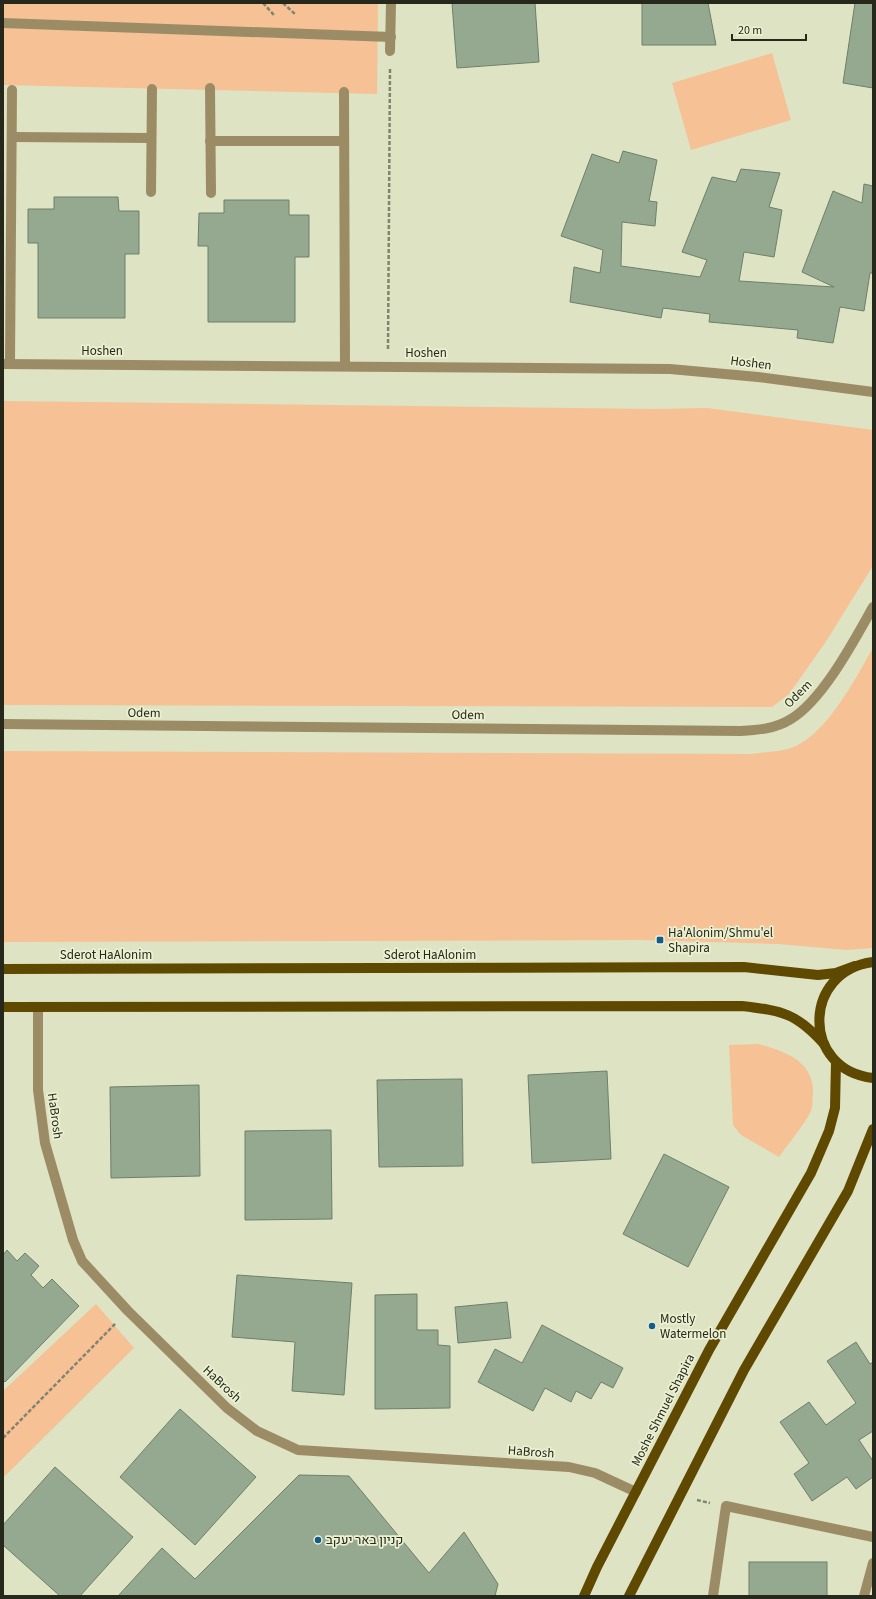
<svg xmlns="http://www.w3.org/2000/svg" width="876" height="1599" viewBox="0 0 876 1599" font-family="'Source Sans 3',Heebo,sans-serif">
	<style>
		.green { fill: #f6c194 }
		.building { fill: #95a991; stroke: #6c8069 }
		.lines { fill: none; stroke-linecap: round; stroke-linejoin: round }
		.path { stroke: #81846f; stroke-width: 2.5; stroke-dasharray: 4 2; stroke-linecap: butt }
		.minor { stroke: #9c8c66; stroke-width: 10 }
		.major { stroke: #5f4800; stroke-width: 10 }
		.poi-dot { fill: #125b8f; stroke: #ebf0d1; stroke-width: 1.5 }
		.labels { text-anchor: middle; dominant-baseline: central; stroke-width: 3.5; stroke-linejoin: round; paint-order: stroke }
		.street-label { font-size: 13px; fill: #26281c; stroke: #ebf0d1 }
		.poi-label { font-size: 13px; fill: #26281c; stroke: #ebf0d1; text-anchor: start }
	</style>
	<rect width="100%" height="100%" fill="#dee3c4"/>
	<g class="green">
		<polygon points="3,3 378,3 377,94 3,85"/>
		<polygon points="772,53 791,120 691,150 672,83"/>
		<polygon points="3,401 655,409 707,408 873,430 873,566 825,643 789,694 772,707 3,705"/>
		<path d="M873,648V948L847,950L778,944L641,940L3,942V751L751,754C765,752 783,752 796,746C829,730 855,679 873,648Z"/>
		<path d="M758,1044C784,1051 814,1061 813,1093C812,1098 813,1106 811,1111C804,1125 788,1144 779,1157L741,1135L733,1125L729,1045Z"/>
		<polygon points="96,1304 134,1348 3,1478 3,1391"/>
	</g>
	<g class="building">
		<polygon points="452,3 535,3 539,62 457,68"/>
		<polygon points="642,3 708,3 716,45 642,45"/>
		<polygon points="855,3 873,3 873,88 843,83"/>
		<polygon points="623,151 657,160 649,201 657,202 655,226 622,222 621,266 700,277 707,260 682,252 712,177 736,182 741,169 780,173 769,207 782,210 774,257 744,252 739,281 834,287 802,272 833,191 862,203 864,184 873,186 873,273 870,273 864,311 840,307 833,343 797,338 798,330 709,322 710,314 663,308 661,318 570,302 574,267 600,273 603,250 561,236 592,154 619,163"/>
		<polygon points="54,197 118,197 119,211 139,211 139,254 125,254 125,318 38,318 38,243 28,243 28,209 54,209"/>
		<polygon points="224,200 289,200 289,215 309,215 309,257 295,257 295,322 208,322 208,246 198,246 199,213 224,213"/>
		<polygon points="607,1071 611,1159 532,1163 528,1075"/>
		<polygon points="462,1079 463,1166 379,1167 377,1080"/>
		<polygon points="199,1085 200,1176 111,1178 110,1087"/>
		<polygon points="331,1130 332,1219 245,1220 245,1131"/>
		<polygon points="664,1154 729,1187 688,1267 623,1234"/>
		<polygon points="7,1250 17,1261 25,1253 39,1266 31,1275 43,1288 52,1279 79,1306 5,1382 3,1380 3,1255"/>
		<polygon points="237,1275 352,1283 344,1395 292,1391 295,1342 232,1337"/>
		<polygon points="417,1294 417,1330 438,1330 438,1345 450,1346 450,1408 375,1409 375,1295"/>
		<polygon points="507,1302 511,1338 458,1343 455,1307"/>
		<polygon points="542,1325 623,1368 613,1388 601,1382 591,1399 576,1391 571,1402 545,1388 533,1411 478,1382 495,1349 522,1363"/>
		<polygon points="856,1342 870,1364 873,1362 873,1431 859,1440 873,1461 873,1477 856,1489 847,1477 812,1501 794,1474 809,1463 780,1422 809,1402 826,1425 856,1403 827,1361"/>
		<polygon points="180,1409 256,1477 195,1545 120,1477"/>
		<polygon points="55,1467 133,1537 80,1596 60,1596 3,1545 3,1525"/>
		<polygon points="299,1475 349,1476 429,1573 464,1532 498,1584 495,1596 118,1596 162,1548 195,1579"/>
		<rect x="749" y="1562" width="78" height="34"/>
	</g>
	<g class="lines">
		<g class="path">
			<polyline points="263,3 274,15"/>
			<polyline points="283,3 296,15"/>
			<polyline points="388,349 390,68"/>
			<polyline points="3,1438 116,1323"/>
			<polyline points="697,1500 710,1503"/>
		</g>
		<g class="minor">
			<polyline points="3,23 391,37"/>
			<polyline points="390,51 391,3"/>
			<polyline points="210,88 211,193"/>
			<polyline points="344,92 345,366"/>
			<polyline points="12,137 151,138"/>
			<polyline points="210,141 344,141"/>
			<polyline points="151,192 152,89"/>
			<polyline points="3,364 670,369 758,377 873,392"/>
			<polyline points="10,364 12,90"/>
			<path d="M3,724L741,731C758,730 775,729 791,719C823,700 855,639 873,607"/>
			<polyline points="38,1007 38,1090 45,1143 73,1240 82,1261 128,1311 227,1408 257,1431 298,1450 569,1467 595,1473 636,1492"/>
			<polyline points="713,1596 726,1506 873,1537"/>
			<polyline points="864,1596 873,1563"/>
		</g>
		<g class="major">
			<path d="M873,962C802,971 801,1070 873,1078"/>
			<polyline points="3,969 744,967 818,975 836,973 855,966"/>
			<path d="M3,1007L742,1006C783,1011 796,1013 824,1044"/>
			<polyline points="584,1596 597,1567 709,1350 811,1173 829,1131 835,1108 836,1062"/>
			<polyline points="629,1596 744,1370 848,1191 873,1129"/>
		</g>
	</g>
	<g class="poi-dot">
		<rect x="656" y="936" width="8" height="8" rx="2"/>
		<circle cx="652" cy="1326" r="4"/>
		<circle cx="318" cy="1540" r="4"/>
	</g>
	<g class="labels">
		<g class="street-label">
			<text x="102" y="351">Hoshen</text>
			<text x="426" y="353">Hoshen</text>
			<text transform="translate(751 363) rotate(7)">Hoshen</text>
			<text transform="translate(798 694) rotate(-45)">Odem</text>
			<text transform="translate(144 713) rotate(1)">Odem</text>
			<text transform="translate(468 715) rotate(1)">Odem</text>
			<text x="106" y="955">Sderot HaAlonim</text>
			<text x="430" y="955">Sderot HaAlonim</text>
			<text transform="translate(55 1116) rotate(82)">HaBrosh</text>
			<text transform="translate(222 1384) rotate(43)">HaBrosh</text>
			<text transform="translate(663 1410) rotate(-63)">Moshe Shmuel Shapira</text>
			<text transform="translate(531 1452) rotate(4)">HaBrosh</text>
		</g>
		<g class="poi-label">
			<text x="668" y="933">Ha'Alonim/Shmu'el<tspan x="668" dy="15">Shapira</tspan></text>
			<text x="660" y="1319">Mostly<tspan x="660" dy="15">Watermelon</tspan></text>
			<text x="326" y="1540">קניון באר יעקב</text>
		</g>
	</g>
	<rect width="876" height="1599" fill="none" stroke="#26281c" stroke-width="8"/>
	<path d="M732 34v6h74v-6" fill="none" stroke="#26281c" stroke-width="2"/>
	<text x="738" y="34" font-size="12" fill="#26281c" stroke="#ebf0d1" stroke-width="3" paint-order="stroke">20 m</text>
</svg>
